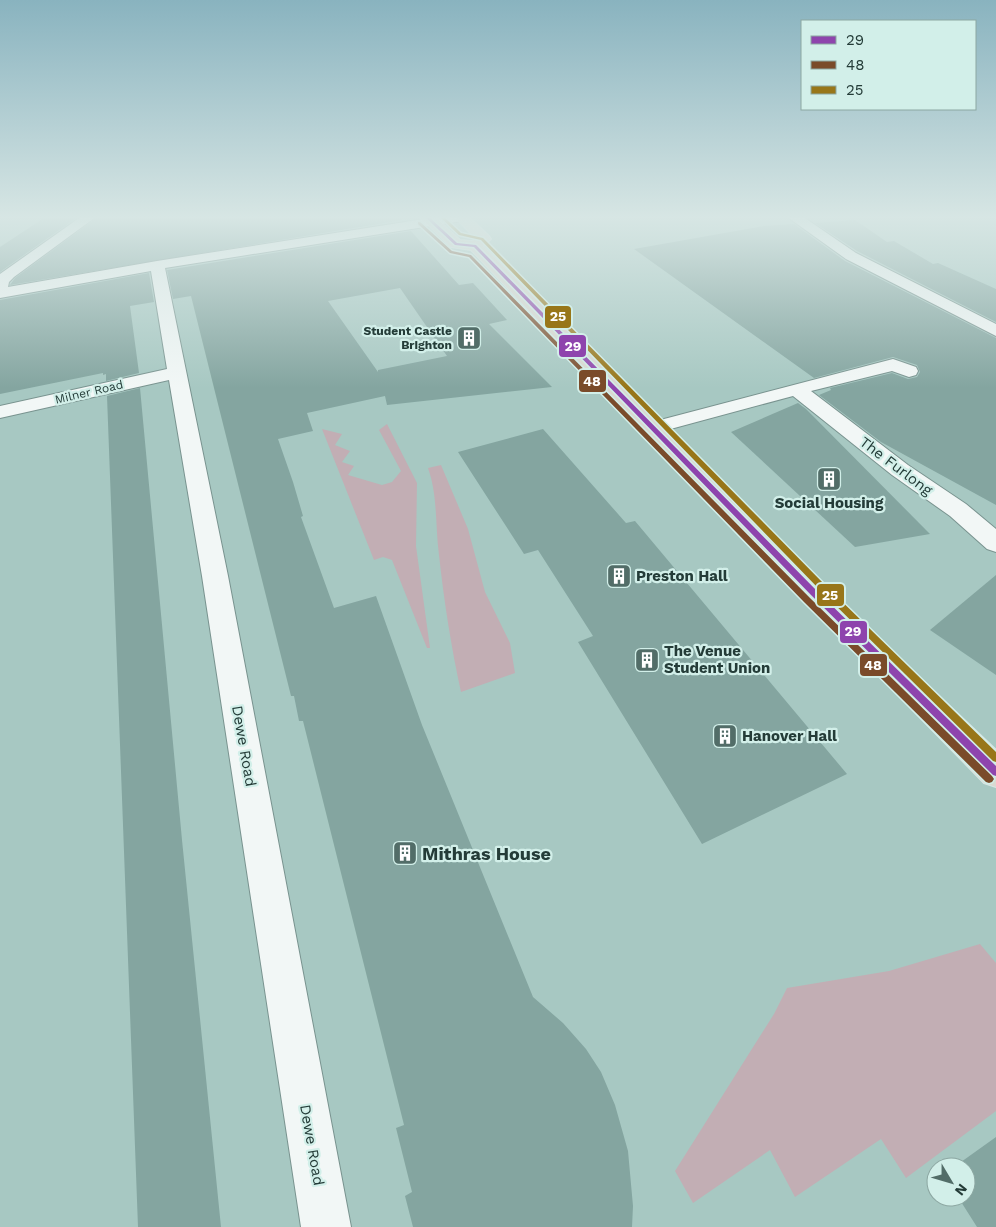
<svg xmlns="http://www.w3.org/2000/svg" width="996" height="1227" viewBox="0 0 996 1227" font-family="'Work Sans',sans-serif">
	<style>
		.green { fill: #c2aeb4 }
		.building { fill: #84a5a0; fill-rule: evenodd }
		.lines { fill: none; stroke-linecap: round; stroke-linejoin: round }
		.minor-casing { stroke: #79938f; stroke-width: 2 }
		.primary-casing { stroke: #d7e6e4; stroke-width: 2 }
		.minor { fill: #f2f7f6; fill-rule: evenodd }
		.primary { fill: #dad9d1; fill-rule: evenodd }
		.bus-1-casing { stroke: #d2efe9; stroke-width: 3 }
		.bus-2-casing { stroke: #d2efe9; stroke-width: 3 }
		.bus-3-casing { stroke: #d2efe9; stroke-width: 3 }
		.bus-1 { fill: #8e44ad; fill-rule: evenodd }
		.bus-2 { fill: #7a4b2a; fill-rule: evenodd }
		.bus-3 { fill: #987619; fill-rule: evenodd }
		.labels { text-anchor: middle; dominant-baseline: central; stroke-width: 4.5; stroke-linejoin: round; paint-order: stroke }
		.far-poi-label { font-size: 12px; font-weight: bold; fill: #243c38; stroke: #d2efe9; text-anchor: end }
		.far-street-label { font-size: 12px; fill: #243c38; stroke: #d2efe9 }
		.street-label { font-size: 15px; fill: #243c38; stroke: #d2efe9 }
		.poi-label { font-size: 15px; font-weight: bold; fill: #243c38; stroke: #d2efe9; text-anchor: start }
		.near-poi-label { font-size: 18px; font-weight: bold; fill: #243c38; stroke: #d2efe9; text-anchor: start }
		.line-badge { stroke: #d2efe9; stroke-width: 2 }
		.badge-label { font-size: 14px; text-anchor: middle; font-weight: bold; fill: #fff }
	</style>
	<rect width="100%" height="100%" fill="#a7c8c2"/>
	<g class="green">
		<polygon points="387,424 417,483 416,546 430,648 427,648 392,560 383,557 374,560 322,429 342,434 335,445 350,451 342,462 354,466 348,475 382,485 392,482 401,471 379,430"/>
		<path d="M441,465L468,529L485,592L510,643L515,673L461,692C451,646 444,601 439,555C435,525 438,496 428,468Z"/>
		<polygon points="980,944 996,963 996,1111 906,1178 881,1139 795,1197 770,1150 693,1203 675,1171 774,1014 787,988 889,971"/>
	</g>
	<g class="building">
		<polygon points="47,216 79,216 0,272 0,247"/>
		<polygon points="99,216 399,216 402,220 10,285 15,278"/>
		<polygon points="855,220 887,242 894,241 933,264 938,263 996,289 996,322 857,251 815,223"/>
		<polygon points="794,224 845,261 996,338 996,505 881,442 819,395 831,390 830,388 892,373 908,379 917,377 920,372 917,365 893,357 814,378 634,249 764,226"/>
		<path d="M411,231L459,285L473,283L507,320L489,324L552,387L387,405L385,396L307,413L313,431L278,439L293,482L303,516L301,517L334,608L376,596L422,725L533,997L563,1023L586,1049L601,1072L615,1105L628,1151L633,1206L632,1227H413L405,1196L412,1192L396,1128L404,1125L303,721H299L294,696H291L191,296L173,299L167,270ZM400,288L447,356L378,370V372L328,301Z"/>
		<polygon points="149,273 154,302 130,306 139,373 106,381 106,374 103,375 103,373 0,394 0,300"/>
		<polygon points="140,388 182,840 221,1227 138,1227 107,396"/>
		<polygon points="798,403 806,409 930,534 855,547 731,432"/>
		<polygon points="543,429 626,523 635,521 847,774 702,844 578,642 593,636 538,550 524,554 458,452"/>
		<polygon points="996,575 996,675 930,630"/>
		<polygon points="996,1137 996,1227 977,1227 958,1197 966,1197 966,1167 954,1167"/>
	</g>
	<g class="lines">
		<defs>
			<g id="minor">
				<polygon points="82,216 97,216 14,277 9,282 8,287 157,261 443,216 469,217 462,221 165,268 228,576 351,1227 301,1227 202,576 169,380 0,418 0,406 167,369 151,271 0,298 0,274"/>
				<polygon points="786,216 802,216 856,253 996,324 996,336 846,259"/>
				<polygon points="893,359 916,367 918,371 916,375 909,377 892,371 811,391 908,465 966,504 996,529 996,552 987,549 950,516 892,475 793,396 652,434 645,432 642,428 645,424"/>
			</g>
			<polygon id="primary" points="419,216 434,216 460,240 472,241 476,239 454,216 468,216 489,236 491,239 483,246 823,586 996,750 996,787 984,783 805,600 471,250 451,247"/>
		</defs>
		<use href="#minor" class="minor-casing"/>
		<use href="#primary" class="primary-casing"/>
		<use href="#minor" class="minor"/>
		<use href="#primary" class="primary"/>
		<defs>
			<polygon id="bus-1" points="424,216 428,216 457,243 476,245 817,591 996,766 996,776 993,775 811,595 474,247 455,245"/>
			<polygon id="bus-2" points="418,222 420,222 452,251 471,255 810,598 992,776 994,779 992,782 989,783 986,782 804,602 469,257 450,253 418,224"/>
			<polygon id="bus-3" points="439,216 443,216 461,233 483,238 824,584 996,752 996,762 993,761 818,588 481,240 459,235"/>
		</defs>
		<use href="#bus-1" class="bus-1-casing"/>
		<use href="#bus-2" class="bus-2-casing"/>
		<use href="#bus-3" class="bus-3-casing"/>
		<use href="#bus-1" class="bus-1"/>
		<use href="#bus-2" class="bus-2"/>
		<use href="#bus-3" class="bus-3"/>
	</g>
	<linearGradient id="sky" x2="0" y2="1"><stop stop-color="#89b3bf"/><stop offset="0.56" stop-color="#d7e6e4"/><stop offset="1" stop-color="#d7e6e4" stop-opacity="0"/></linearGradient>
	<rect width="996" height="388" fill="url(#sky)"/>
	<defs>
		<symbol id="building-square" viewBox="-11 -11 22 22"><rect x="-9" y="-9" width="18" height="18" rx="4" fill="#526d68" stroke="#d2efe9"/><path d="M-4-6H4V6H1V3H-1V6H-4ZM-2.5-4.3h1.7v1.8h-1.7ZM.8-4.3h1.7v1.8H.8ZM-2.5-1h1.7V.8h-1.7ZM.8-1h1.7V.8H.8Z" fill="#fff"/></symbol>
	</defs>
	<g fill-rule="evenodd">
		<use href="#building-square" x="455" y="324" width="28" height="28"/>
		<use href="#building-square" x="815" y="465" width="28" height="28"/>
		<use href="#building-square" x="605" y="562" width="28" height="28"/>
		<use href="#building-square" x="633" y="646" width="28" height="28"/>
		<use href="#building-square" x="711" y="722" width="28" height="28"/>
		<use href="#building-square" x="391" y="839" width="28" height="28"/>
	</g>
	<g class="labels">
		<g class="far-poi-label">
			<text x="452" y="331">Student Castle<tspan x="452" dy="14">Brighton</tspan></text>
		</g>
		<g class="far-street-label">
			<text transform="translate(89 392) rotate(-13)">Milner Road</text>
		</g>
		<g class="street-label">
			<text transform="translate(896 466) rotate(37)">The Furlong</text>
			<text transform="translate(244 746) rotate(80)">Dewe Road</text>
			<text transform="translate(312 1145) rotate(80)">Dewe Road</text>
		</g>
		<g class="poi-label">
			<text x="829" y="503" text-anchor="middle">Social Housing</text>
			<text x="636" y="576">Preston Hall</text>
			<text x="664" y="651">The Venue<tspan x="664" dy="17">Student Union</tspan></text>
			<text x="742" y="736">Hanover Hall</text>
		</g>
		<g class="near-poi-label">
			<text x="422" y="853">Mithras House</text>
		</g>
	</g>
	<g class="line-badge">
		<rect x="544" y="305" width="28" height="24" rx="5" fill="#987619"/>
		<rect x="558" y="334" width="29" height="24" rx="5" fill="#8e44ad"/>
		<rect x="578" y="369" width="29" height="24" rx="5" fill="#7a4b2a"/>
		<rect x="816" y="583" width="29" height="24" rx="5" fill="#987619"/>
		<rect x="839" y="620" width="29" height="24" rx="5" fill="#8e44ad"/>
		<rect x="859" y="653" width="29" height="24" rx="5" fill="#7a4b2a"/>
	</g>
	<g class="badge-label">
		<text x="558" y="321">25</text>
		<text x="573" y="351">29</text>
		<text x="592" y="386">48</text>
		<text x="830" y="600">25</text>
		<text x="853" y="636">29</text>
		<text x="873" y="670">48</text>
	</g>
	<rect x="801" y="20" width="175" height="90" fill="#d2efe9" stroke="#8ca7a2"/>
	<rect x="811" y="36" width="25" height="8" fill="#8e44ad" stroke="#8ca7a2"/>
	<text x="846" y="45" font-size="15" fill="#243c38">29</text>
	<rect x="811" y="61" width="25" height="8" fill="#7a4b2a" stroke="#8ca7a2"/>
	<text x="846" y="70" font-size="15" fill="#243c38">48</text>
	<rect x="811" y="86" width="25" height="8" fill="#987619" stroke="#8ca7a2"/>
	<text x="846" y="95" font-size="15" fill="#243c38">25</text>
	<g transform="translate(951 1182) rotate(128)"><circle r="24" fill="#d2efe9" stroke="#8ca7a2"/>
	<path d="M0-4L9 19L0 12L-9 19Z" fill="#526d68"/>
	<text y="-8" font-size="14" font-weight="bold" text-anchor="middle" fill="#243c38">N</text>
	</g>
</svg>
